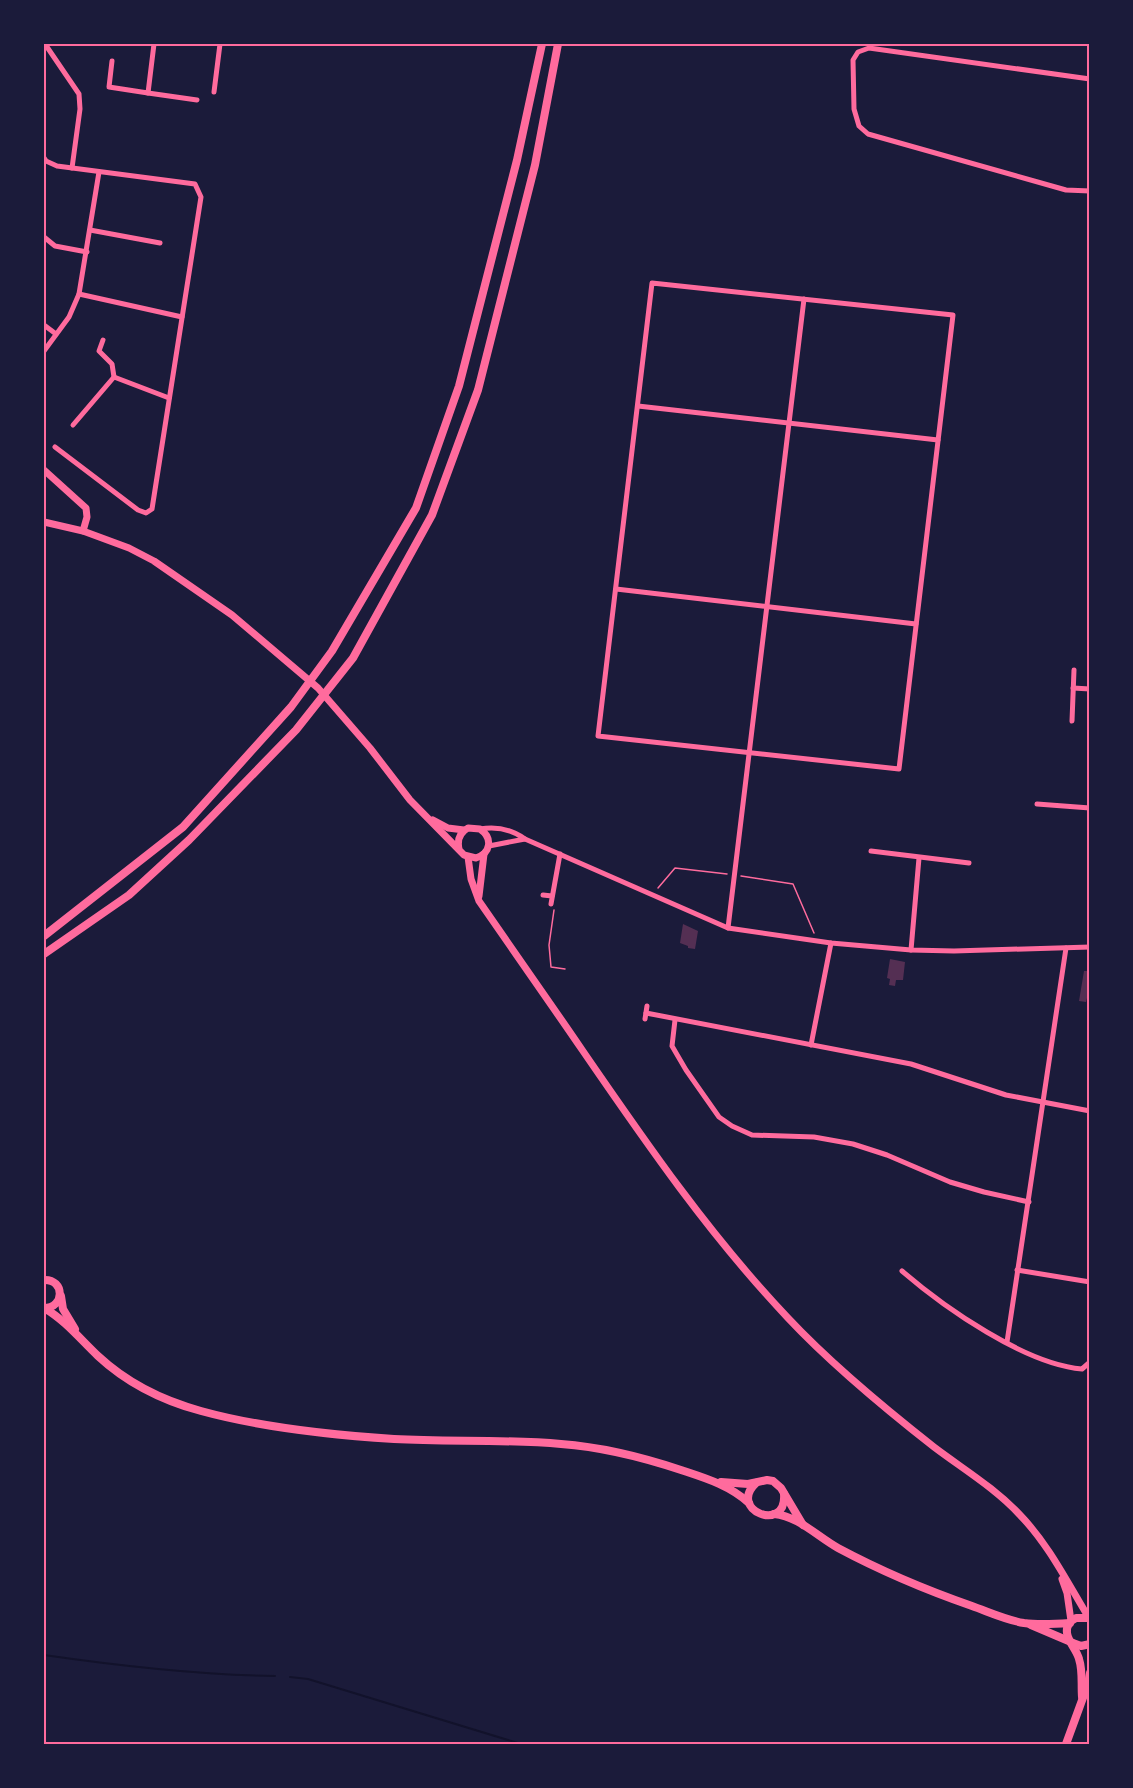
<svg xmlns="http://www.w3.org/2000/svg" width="1133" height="1788" viewBox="0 0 1133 1788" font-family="'DM Sans',sans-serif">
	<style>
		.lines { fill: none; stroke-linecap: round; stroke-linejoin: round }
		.stream { stroke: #12122b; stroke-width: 2 }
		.building { fill: #542f53 }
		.path { stroke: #ff6b9d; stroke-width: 1.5 }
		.minor { stroke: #ff6b9d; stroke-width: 5 }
		.secondary { stroke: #ff6b9d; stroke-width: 7 }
		.primary { stroke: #ff6b9d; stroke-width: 8 }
		.trunk { stroke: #ff6b9d; stroke-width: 8 }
		.neatline { fill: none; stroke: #ff6b9d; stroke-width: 2 }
	</style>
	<rect width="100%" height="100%" fill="#1b1b3a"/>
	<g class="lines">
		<g class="stream">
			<path d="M44,1655C120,1666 197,1675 275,1676"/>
			<polyline points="290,1677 308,1679 521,1744"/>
		</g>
	</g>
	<g class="building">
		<polygon points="683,924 698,931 695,949 688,948 688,946 680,943"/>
		<polygon points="890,959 905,962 903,980 896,980 895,986 889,985 890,979 887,978"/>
		<polygon points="1084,971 1090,971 1090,998 1087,998 1086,1002 1079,1001"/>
	</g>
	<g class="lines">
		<g class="path">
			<polyline points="741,876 793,884 814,933"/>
			<polyline points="658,888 675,868 727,874"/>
			<polyline points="554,910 549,945 551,967 565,969"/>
		</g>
		<g class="minor">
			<polyline points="45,44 79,94 80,109 72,168"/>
			<polyline points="112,61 109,87 148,93 154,44"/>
			<polyline points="1090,79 869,48 858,52 853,60 854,109 859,126 868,134 1066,190 1090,191"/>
			<polyline points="214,92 220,44"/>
			<polyline points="148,93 197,100"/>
			<polyline points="44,158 46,161 57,166 195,184 201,197 152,509 146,513 138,510 55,447"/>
			<polyline points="90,230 160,243"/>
			<polyline points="44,237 55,246 87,252"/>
			<polygon points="652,283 953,315 899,769 598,736"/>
			<polyline points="79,294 182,317"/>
			<polyline points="44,325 56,334"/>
			<polyline points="44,351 69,317 79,294 99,172"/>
			<polyline points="114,377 169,398"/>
			<polyline points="638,406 938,440"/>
			<polyline points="73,425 114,377 112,364 99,351 103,340"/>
			<polyline points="616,589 916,624"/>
			<polyline points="1073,688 1090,689"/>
			<polyline points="1072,721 1074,670"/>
			<polyline points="1037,804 1090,808"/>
			<path d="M480,829C497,826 511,829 525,839L728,928L831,943L911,950L954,951L1090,947"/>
			<polyline points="489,846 525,839"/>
			<polyline points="871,851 969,863"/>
			<polyline points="543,895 552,896"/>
			<polyline points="551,904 560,854"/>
			<polyline points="728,928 804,299"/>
			<polyline points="911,950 919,858"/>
			<polyline points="646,1013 911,1064 1006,1095 1090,1111"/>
			<polyline points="645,1019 647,1006"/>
			<polyline points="675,1020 672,1046 686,1070 719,1117 732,1126 752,1135 814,1137 853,1144 887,1155 950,1182 984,1192 1029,1202"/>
			<polyline points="811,1045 831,943"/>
			<polyline points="1017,1270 1090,1282"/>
			<path d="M902,1271C945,1308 1025,1364 1082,1369L1090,1362"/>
			<polyline points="1007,1342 1066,948"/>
		</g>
		<g class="secondary">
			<polyline points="44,470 86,508 87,517 83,531"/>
			<path d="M44,522L83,531L129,548L154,561L232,615L318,688L370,748L410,800L464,855L476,858C491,853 493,838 480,829L468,828C459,833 457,840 459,849"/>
			<polyline points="433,820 448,828 464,830"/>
			<path d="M468,857L471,879L479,901C507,942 535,982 563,1022C634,1125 701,1226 788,1318C832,1365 883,1407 934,1447C963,1469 995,1488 1020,1515C1049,1545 1067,1582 1089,1618"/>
			<polyline points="479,896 484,854"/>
			<polyline points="1062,1579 1067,1593 1071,1621"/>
		</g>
		<g class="primary">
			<path d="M44,1280C65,1279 65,1308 44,1308"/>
			<polyline points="61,1296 63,1309 75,1329"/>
			<path d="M44,1308C65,1320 81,1340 98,1356C127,1383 164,1401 201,1411C263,1428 330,1435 394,1439C449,1442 505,1439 561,1444C602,1447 642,1457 681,1470C705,1478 729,1485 749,1503"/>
			<polyline points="721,1482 748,1484 767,1480 773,1481 781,1488 803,1525"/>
			<path d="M756,1483C727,1510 787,1534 784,1494"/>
			<path d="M774,1514C798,1516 818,1537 838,1548C881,1571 926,1590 972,1606C989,1612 1006,1620 1024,1623C1039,1625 1055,1624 1070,1623"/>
			<polyline points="1031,1625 1071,1642"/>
			<polyline points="1073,1643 1081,1646 1090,1644"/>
			<path d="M1082,1697C1081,1684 1083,1671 1079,1659C1077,1650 1068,1642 1067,1633C1066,1626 1070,1621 1076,1618H1090"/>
			<polyline points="1066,1744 1088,1684 1090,1673"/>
		</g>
		<g class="trunk">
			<polyline points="44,936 183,827 291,707 332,651 416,508 459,386 517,160 542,44"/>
			<polyline points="44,954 129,895 189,840 296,730 353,658 432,515 478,390 535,165 558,44"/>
		</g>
	</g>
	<rect width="1133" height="1788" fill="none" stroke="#1b1b3a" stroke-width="90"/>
	<rect x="45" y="45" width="1043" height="1698" class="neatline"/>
</svg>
